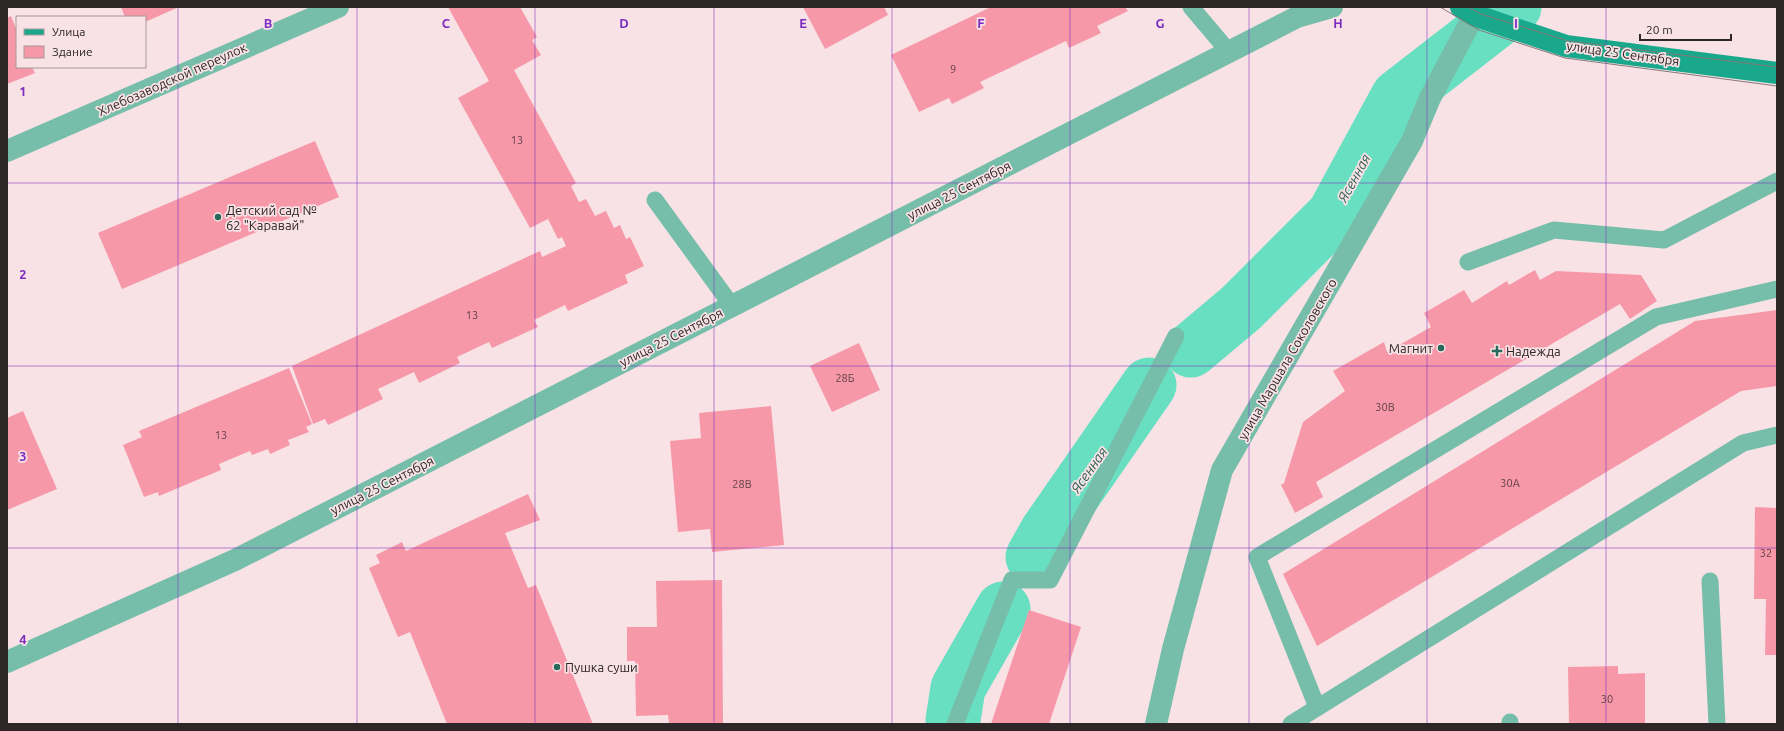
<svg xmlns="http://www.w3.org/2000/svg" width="1784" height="731" viewBox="0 0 1784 731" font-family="Ubuntu,sans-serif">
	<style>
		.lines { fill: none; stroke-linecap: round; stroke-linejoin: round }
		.river { stroke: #69dfc2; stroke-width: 55 }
		.building { fill: #f798a9 }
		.lane { stroke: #76beaa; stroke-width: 17 }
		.street { stroke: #76beaa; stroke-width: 22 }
		.secondary { stroke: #1aa88c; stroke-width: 22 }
		.tram { stroke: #86787a; stroke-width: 1 }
		.grid { fill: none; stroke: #7b2cbf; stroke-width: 1; stroke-opacity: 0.55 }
		.poi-dot { fill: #276a5a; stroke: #f8e2e5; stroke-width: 1.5 }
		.labels { text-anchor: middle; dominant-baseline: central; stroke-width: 3.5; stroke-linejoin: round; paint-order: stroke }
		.number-label { font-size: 11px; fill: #604248 }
		.street-label { font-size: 13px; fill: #2e2627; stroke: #f8e2e5 }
		.poi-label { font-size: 13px; fill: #2e2627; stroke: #f8e2e5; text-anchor: start }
		.water-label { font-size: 14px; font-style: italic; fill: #2f6053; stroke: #f8e2e5 }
		.grid-label { font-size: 13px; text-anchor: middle; font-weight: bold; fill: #7b2cbf; stroke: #f8e2e5; stroke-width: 3.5; stroke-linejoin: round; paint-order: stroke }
	</style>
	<rect width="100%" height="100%" fill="#f8e2e5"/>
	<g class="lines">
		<g class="river">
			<polyline points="1191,350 1241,308 1334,215 1398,97 1514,7"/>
			<polyline points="1033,557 1047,532 1149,385"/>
			<polyline points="953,720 958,688 1003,609"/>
		</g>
	</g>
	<g class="building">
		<polygon points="121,7 179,7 145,22 145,17 125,17"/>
		<polygon points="448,7 520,7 537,37 532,40 541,55 514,70 576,183 571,186 579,202 586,199 595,216 606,211 614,228 620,225 626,239 630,237 644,266 625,275 628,283 568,311 565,305 534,320 538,327 492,348 489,342 457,357 460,363 419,383 414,372 378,389 383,399 328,425 325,419 313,424 292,366 540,251 542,257 566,246 562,237 558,239 548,219 530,228 458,98 489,81"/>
		<polygon points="803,7 884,7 888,15 825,49"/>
		<polygon points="991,7 1125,7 1128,11 1097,26 1101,33 1069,48 1066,41 980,82 984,88 952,104 949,98 919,112 891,55"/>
		<polygon points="11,16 17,31 17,67 32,67 35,73 7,84 7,18"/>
		<polygon points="315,141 339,197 122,289 98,233"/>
		<polygon points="1535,270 1540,280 1556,271 1641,275 1657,301 1630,319 1620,304 1316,482 1323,497 1295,513 1281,485 1284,483 1303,422 1345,391 1333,371 1384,342 1387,352 1431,327 1424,313 1464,290 1472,303 1507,281 1509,285"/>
		<polygon points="1777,310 1777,386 1741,391 1317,646 1283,574 1695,321"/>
		<polygon points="859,343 880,390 832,412 810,366"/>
		<polygon points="289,368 312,424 306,427 309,432 288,440 290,445 270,454 268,449 252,455 250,451 219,464 221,470 159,496 158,492 144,497 123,445 142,437 139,431"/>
		<polygon points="771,406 784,545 712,552 710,529 678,532 670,441 701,438 699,413"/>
		<polygon points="23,411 57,489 7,510 7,418"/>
		<polygon points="528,494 540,520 505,533 528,588 536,585 593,724 447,724 410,632 398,637 369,568 380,563 376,555 402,542 406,551"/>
		<polygon points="1755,507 1777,508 1777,655 1765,655 1766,599 1754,599"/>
		<polygon points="722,580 723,724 669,724 668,715 636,716 635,661 627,661 627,627 657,627 656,581"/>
		<polygon points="1029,610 1081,627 1049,724 991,724"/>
		<polygon points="1618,666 1618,674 1645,673 1645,724 1569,724 1568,667"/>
	</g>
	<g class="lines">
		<g class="lane">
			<polyline points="1191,7 1229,52"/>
			<polyline points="655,200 732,306"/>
			<polyline points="1468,262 1554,230 1664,240 1777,181"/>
			<polyline points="1710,581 1717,724"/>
			<polyline points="1317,707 1257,557 1656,317 1777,289"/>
			<polyline points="1510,722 1510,724"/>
			<polyline points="955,724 1012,580 1050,580 1176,336"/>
			<polyline points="1291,724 1743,443 1777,435"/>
		</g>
		<g class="street">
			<polyline points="7,151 338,7"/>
			<polyline points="7,662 235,560 1297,17 1332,7"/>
			<polyline points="1156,724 1173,649 1222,470 1412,141 1430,98 1474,15"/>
		</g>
		<polyline class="secondary" points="1461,7 1474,15 1566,46 1777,73"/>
		<g class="tram">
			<polyline points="1440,7 1479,30 1565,58 1777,86"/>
			<polyline points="1468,7 1481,14 1568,41 1777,67"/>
		</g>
	</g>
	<path class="grid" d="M178,7V724M357,7V724M535,7V724M714,7V724M892,7V724M1070,7V724M1249,7V724M1427,7V724M1606,7V724M7,183H1777M7,366H1777M7,548H1777"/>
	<g class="poi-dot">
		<circle cx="218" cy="217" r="4"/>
		<circle cx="1441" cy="348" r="4"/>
		<path d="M1495 345h4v4h4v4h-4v4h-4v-4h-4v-4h4z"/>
		<circle cx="557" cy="667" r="4"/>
	</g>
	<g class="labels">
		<g class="number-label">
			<text x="953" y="69">9</text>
			<text x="517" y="140">13</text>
			<text x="472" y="315">13</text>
			<text x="845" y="378">28Б</text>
			<text x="1385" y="407">30В</text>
			<text x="221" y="435">13</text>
			<text x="1510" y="483">30А</text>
			<text x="742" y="484">28В</text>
			<text x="1766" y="553">32</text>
			<text x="1607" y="699">30</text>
		</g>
		<g class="street-label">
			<text transform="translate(1623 53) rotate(8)">улица 25 Сентября</text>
			<text transform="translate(172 79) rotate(-24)">Хлебозаводской переулок</text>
			<text transform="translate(959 190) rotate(-27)">улица 25 Сентября</text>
			<text transform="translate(671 337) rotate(-27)">улица 25 Сентября</text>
			<text transform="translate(1287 359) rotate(-60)">улица Маршала Соколовского</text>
			<text transform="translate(382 485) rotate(-27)">улица 25 Сентября</text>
		</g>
		<g class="poi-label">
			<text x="226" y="210">Детский сад №<tspan x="226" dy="15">62 "Каравай"</tspan></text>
			<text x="1433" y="348" text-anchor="end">Магнит</text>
			<text x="1506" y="351">Надежда</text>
			<text x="565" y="667">Пушка суши</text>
		</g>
		<g class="water-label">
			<text transform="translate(1354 178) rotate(-61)">Ясенная</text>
			<text transform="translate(1089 470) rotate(-55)">Ясенная</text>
		</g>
	</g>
	<g class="grid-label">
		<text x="268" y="28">B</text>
		<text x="446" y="28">C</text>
		<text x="624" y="28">D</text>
		<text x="803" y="28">E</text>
		<text x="981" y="28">F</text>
		<text x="1160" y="28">G</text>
		<text x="1338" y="28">H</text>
		<text x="1516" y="28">I</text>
		<text x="23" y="96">1</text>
		<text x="23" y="279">2</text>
		<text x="23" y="461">3</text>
		<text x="23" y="644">4</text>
	</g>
	<rect width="1784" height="731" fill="none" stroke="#2e2627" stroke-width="16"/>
	<rect x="16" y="16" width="130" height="52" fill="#f8e2e5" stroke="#a79799"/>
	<rect x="24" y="29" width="20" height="6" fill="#1aa88c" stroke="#a79799"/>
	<text x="52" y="36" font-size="12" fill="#2e2627">Улица</text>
	<rect x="24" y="46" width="20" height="12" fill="#f798a9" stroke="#a79799"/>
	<text x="52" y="56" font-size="12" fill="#2e2627">Здание</text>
	<path d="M1640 34v6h91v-6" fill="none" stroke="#2e2627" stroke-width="2"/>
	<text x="1646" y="34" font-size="12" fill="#2e2627" stroke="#f8e2e5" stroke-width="3" paint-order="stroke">20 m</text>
</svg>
